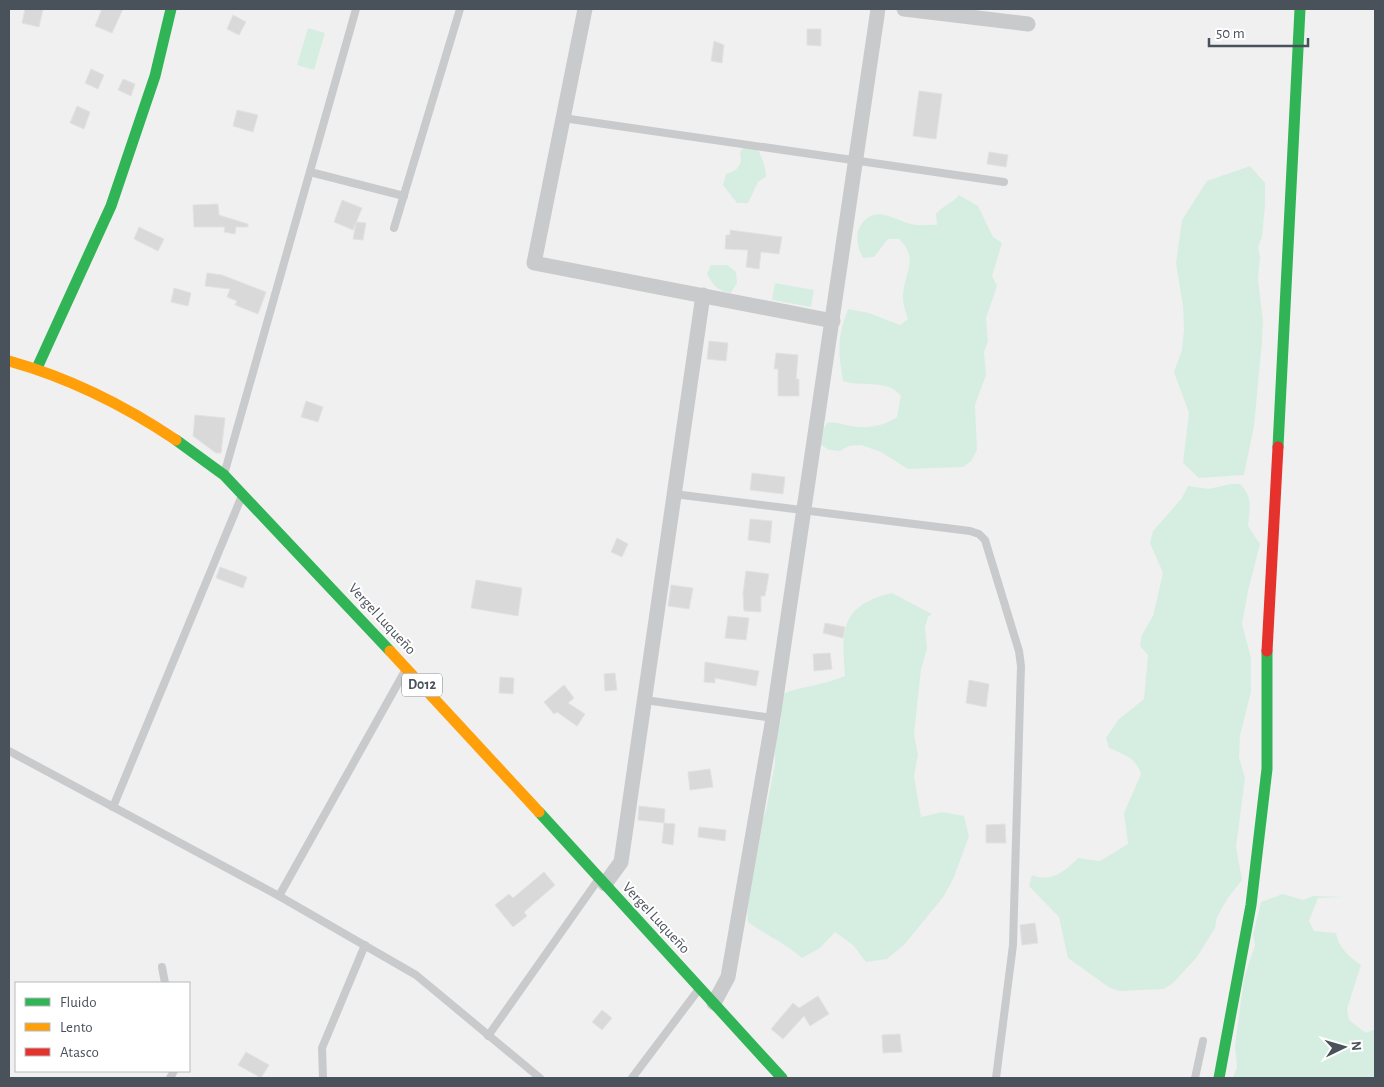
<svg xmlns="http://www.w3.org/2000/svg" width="1384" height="1087" viewBox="0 0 1384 1087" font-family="'Alegreya Sans',sans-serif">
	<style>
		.green { fill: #d6eee1 }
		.building { fill: #d9d9da; stroke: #e2e2e3 }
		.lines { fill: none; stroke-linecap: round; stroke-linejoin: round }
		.lane { stroke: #c8cacc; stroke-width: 8 }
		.street { stroke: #c8cacc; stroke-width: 15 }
		.fast { stroke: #30b455; stroke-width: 11 }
		.slow { stroke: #ff9f0a; stroke-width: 11 }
		.jam { stroke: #e5322d; stroke-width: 11 }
		.labels { text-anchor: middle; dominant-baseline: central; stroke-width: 4; stroke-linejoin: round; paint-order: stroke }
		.shield { fill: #fff; stroke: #80858c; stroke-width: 1 }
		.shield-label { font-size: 14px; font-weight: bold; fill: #49515b }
		.street-label { font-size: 15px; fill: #49515b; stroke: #fff }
	</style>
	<rect width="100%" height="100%" fill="#f0f0f0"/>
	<g class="green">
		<polygon points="308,28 325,33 314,70 297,65"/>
		<path d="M746,143L757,145C760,157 766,164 766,177L758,182L748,203H737L723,185L726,174L736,170L741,162L740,152Z"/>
		<polygon points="1250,166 1265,183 1265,205 1262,237 1258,247 1260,257 1258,279 1263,321 1262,341 1254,426 1244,475 1199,478 1183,463 1189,413 1174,372 1182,350 1184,329 1183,306 1176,263 1182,220 1207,181"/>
		<path d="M959,195L978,206L993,237L1002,243L992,276L997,286L986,318L988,341L984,352L986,375L975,405L977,450L971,461L963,467L908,469L881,452L861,445L849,446L840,451L829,450L820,444L821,433L827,423C839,421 847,427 859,427C871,428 888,424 897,417L901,396C887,378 863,388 843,381C838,351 837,337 848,309L869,313L900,325L908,319C906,312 903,306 903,299C902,275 921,260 899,239H888L874,257L863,258C858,249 854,234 861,225C877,201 899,225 918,225C924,226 930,224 937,225L936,214C943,205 952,204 959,195Z"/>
		<path d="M711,265H727L736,272L737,283L731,293C718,291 713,286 707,274Z"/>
		<polygon points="775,283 814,290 811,307 772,300"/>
		<path d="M1230,484H1240C1253,496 1250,509 1248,526L1260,544L1248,591L1242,624L1251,658V692L1240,736L1239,757L1245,778L1236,847L1242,880L1228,898L1217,917L1215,928L1197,957L1173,983L1164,989L1120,991L1110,988L1068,958L1059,917L1029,886L1032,875C1050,883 1066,871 1078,858L1100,861L1128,844L1124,813L1141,774C1136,757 1124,755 1109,748L1106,738L1118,720L1144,699L1148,655L1140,646L1142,635L1153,616L1163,573L1150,543L1153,531L1182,498L1188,486L1209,489Z"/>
		<path d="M892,593L932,614L928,617L925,627L927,649L921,669L914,734L918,755L914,776L921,817L942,812L964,816L969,836L954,877L944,896L904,945L887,959L866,962L853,945L835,932L820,948L802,958C785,943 766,935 748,922L747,901L759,832L766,810L775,764V742L781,720L782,694C803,686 824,685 845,676C841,629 841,605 892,593Z"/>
		<path d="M1283,894L1303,900L1313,896L1344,897L1318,898L1309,921L1314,931L1336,933C1339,949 1349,956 1361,965L1347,1009L1349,1020L1366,1033L1375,1029V1078H1233L1237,1067L1235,1046L1244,978L1255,945L1253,934L1261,902Z"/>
	</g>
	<g class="building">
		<polygon points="25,9 43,9 39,27 22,23"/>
		<polygon points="102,9 123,9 112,33 95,26"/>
		<polygon points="233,15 246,22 239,35 227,29"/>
		<polygon points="807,29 821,29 821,46 807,45"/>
		<polygon points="714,41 724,45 722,63 711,61"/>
		<polygon points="91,69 104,75 98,89 85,83"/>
		<polygon points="123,79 135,84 131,96 118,90"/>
		<polygon points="919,91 942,94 936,139 913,136"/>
		<polygon points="77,106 90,112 84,129 70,123"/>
		<polygon points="237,110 258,115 253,132 233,126"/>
		<polygon points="989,152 1008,155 1006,167 987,164"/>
		<polygon points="342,200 362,208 353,230 334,222"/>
		<polygon points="218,204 219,215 248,224 248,227 236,227 235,234 224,232 225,227 194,227 193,205"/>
		<polygon points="356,222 366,223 363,240 353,239"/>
		<polygon points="139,227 164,239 158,251 134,239"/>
		<polygon points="730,230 782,237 779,254 761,252 759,269 746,267 748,250 725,249 726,235 730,235"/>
		<polygon points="207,273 222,275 266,292 258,314 235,305 237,301 227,297 230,289 205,286"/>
		<polygon points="174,288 191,293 188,306 171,302"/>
		<polygon points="709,341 728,343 726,361 707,359"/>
		<polygon points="776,353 798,355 796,379 799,379 799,396 778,396 778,369 774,369"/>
		<polygon points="306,401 323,407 318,422 301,417"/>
		<polygon points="195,415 225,418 221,453 216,453 193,436"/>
		<polygon points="752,473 785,477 783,494 750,490"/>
		<polygon points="750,519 772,521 770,543 748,540"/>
		<polygon points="617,538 628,544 622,557 611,552"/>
		<polygon points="220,567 247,577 243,588 216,578"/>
		<polygon points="746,571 769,574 765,596 761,596 761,612 744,611 743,593"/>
		<polygon points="476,580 522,588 518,616 471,608"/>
		<polygon points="671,585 693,588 689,609 668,606"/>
		<polygon points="728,616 749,618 746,640 725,638"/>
		<polygon points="825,623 845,627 843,638 823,633"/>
		<polygon points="830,653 832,669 814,671 813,654"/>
		<polygon points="705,662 759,671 756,686 715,678 715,683 704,682"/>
		<polygon points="615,673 617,690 605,691 604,674"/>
		<polygon points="500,677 514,678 513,694 499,693"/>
		<polygon points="969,680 989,684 986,707 966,703"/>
		<polygon points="564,685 574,698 568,703 585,714 577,726 557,712 554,714 544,702"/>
		<polygon points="710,769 713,787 690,790 688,772"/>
		<polygon points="639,806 665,809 664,823 638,820"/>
		<polygon points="664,823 675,824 673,845 662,843"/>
		<polygon points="1005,824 1006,843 986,843 986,825"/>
		<polygon points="699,827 726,830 725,841 698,837"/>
		<polygon points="544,872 555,885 524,912 527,916 513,927 495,905 509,894 513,898"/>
		<polygon points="1035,923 1038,943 1022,945 1020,925"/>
		<polygon points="818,996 829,1014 810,1026 804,1016 783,1039 771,1029 793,1003 799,1008"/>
		<polygon points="602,1010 612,1018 602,1030 592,1022"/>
		<polygon points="900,1034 902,1052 883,1053 882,1035"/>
		<polygon points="246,1052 269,1065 261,1078 238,1065"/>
	</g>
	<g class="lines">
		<g class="lane">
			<polyline points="563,118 1004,182"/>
			<polyline points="310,172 404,196"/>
			<polyline points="394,228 460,9"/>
			<polyline points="225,471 356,9"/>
			<polyline points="674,494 970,531 979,534 985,540 1019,651 1021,666 1013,945 996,1078"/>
			<polyline points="645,700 773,718"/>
			<polyline points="9,751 279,896 416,975 540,1078"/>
			<polyline points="113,807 241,498"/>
			<polyline points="279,896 406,669"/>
			<polyline points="162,967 165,983"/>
			<polyline points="488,1036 598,880"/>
			<polyline points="170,1078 174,1071"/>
			<polyline points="323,1078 322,1048 365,945"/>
			<polyline points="632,1078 699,989"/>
			<polyline points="1195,1078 1203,1041"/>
		</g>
		<g class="street">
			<polyline points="585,9 534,263 833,321"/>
			<polyline points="904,9 1028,24"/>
			<polyline points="605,884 621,862 703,295"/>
			<polyline points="714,1003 728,977 773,718 878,9"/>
		</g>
		<g class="fast">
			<polyline points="37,368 111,206 155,76 171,9"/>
			<polyline points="176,440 224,475 390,651"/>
			<polyline points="1278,447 1300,9"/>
			<polyline points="539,812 782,1078"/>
			<polyline points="1219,1078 1251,905 1267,769 1267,651"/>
		</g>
		<g class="slow">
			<path d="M9,361C70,378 124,405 176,440"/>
			<polyline points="390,651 539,812"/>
		</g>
		<polyline class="jam" points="1267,651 1278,447"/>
	</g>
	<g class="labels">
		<rect class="shield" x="402" y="673.5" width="40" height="23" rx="4"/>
		<g class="shield-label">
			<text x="422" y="685">D012</text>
		</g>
		<g class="street-label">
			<text transform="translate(382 619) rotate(47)">Vergel Luqueño</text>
			<text transform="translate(656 918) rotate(47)">Vergel Luqueño</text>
		</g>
	</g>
	<rect width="1384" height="1087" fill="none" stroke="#49515b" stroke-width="20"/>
	<rect x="15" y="982" width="175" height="90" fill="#ffffff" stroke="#b6b9bd"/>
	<rect x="25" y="998" width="25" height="8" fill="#30b455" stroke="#b6b9bd"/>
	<text x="60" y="1007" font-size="15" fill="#49515b">Fluido</text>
	<rect x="25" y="1023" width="25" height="8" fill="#ff9f0a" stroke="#b6b9bd"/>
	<text x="60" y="1032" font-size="15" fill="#49515b">Lento</text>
	<rect x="25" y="1048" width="25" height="8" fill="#e5322d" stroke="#b6b9bd"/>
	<text x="60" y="1057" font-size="15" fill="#49515b">Atasco</text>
	<g transform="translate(1344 1047) rotate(85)" stroke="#ffffff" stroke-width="4" paint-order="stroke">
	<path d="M0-4L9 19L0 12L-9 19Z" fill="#49515b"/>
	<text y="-8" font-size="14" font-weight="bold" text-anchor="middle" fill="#49515b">N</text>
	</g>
	<path d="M1209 38v8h99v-8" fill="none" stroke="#49515b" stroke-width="2.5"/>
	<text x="1216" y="38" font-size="15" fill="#49515b" stroke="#ffffff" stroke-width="4" paint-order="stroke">50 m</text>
</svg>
